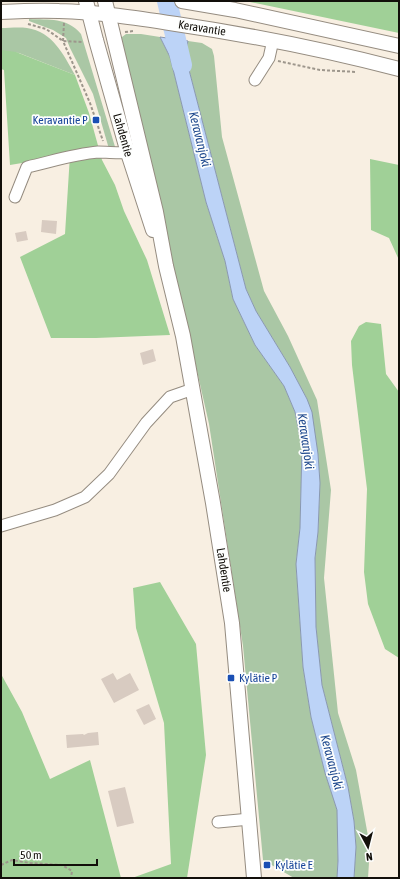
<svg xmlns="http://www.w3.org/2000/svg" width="400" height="879" viewBox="0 0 400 879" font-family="'Asap Condensed',sans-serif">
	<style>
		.green { fill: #aac7a5 }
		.forest { fill: #a0d097 }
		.water { fill: #bcd3f7; stroke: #8998b0 }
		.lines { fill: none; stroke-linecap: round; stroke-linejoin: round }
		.river { stroke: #bcd3f7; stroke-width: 20 }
		.building { fill: #d8cbc1 }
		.minor-casing { stroke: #958c80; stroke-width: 13 }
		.major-casing { stroke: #958c80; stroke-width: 16 }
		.path { stroke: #9d968c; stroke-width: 2; stroke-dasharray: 3 2; stroke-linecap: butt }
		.minor { stroke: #fff; stroke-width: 11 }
		.major { stroke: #fff; stroke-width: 14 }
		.transit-dot { fill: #1a4fb4; stroke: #fdfefd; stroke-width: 1.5 }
		.labels { text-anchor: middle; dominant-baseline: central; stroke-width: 3.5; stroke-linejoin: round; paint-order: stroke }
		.street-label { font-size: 12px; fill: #120f0a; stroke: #fdfefd }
		.transit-label { font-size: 12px; fill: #164399; stroke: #fdfefd; text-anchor: start }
		.water-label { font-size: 13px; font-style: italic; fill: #1f498e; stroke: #fdfefd }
	</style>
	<rect width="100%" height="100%" fill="#f8efe2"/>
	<g class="green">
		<path d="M29,19C49,20 67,17 81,34L116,150L109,149L93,94L70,48L66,38L53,30L29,21Z"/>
		<path d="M1,28C9,28 19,27 27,28C53,32 63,54 75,75L19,53L1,51Z"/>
		<polygon points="126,34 141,34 160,37 170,57 206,202 225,261 233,299 255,345 284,386 295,412 302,447 300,528 296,564 303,667 311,717 325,773 337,810 338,861 337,878 294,878 263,860 243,646 209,424 160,207 118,40"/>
		<polygon points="188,41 202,43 212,49 214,56 222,137 264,291 288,336 317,400 331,490 324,578 338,713 356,770 370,847 368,878 354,878 356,847 354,821 348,787 322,685 316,627 315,558 318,532 320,483 318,454 307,399 290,367 256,311 246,289 188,66 187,45"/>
	</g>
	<g class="forest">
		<polygon points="245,1 399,1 399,33"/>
		<polygon points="1,50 16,52 75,75 89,113 102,160 115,185 124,211 147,260 170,335 96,338 51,338 20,257 65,234 70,155 10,165 4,70 1,69"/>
		<polygon points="370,159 399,165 399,260 389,238 371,230"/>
		<polygon points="366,322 381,324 386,374 399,392 399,658 385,649 368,604 364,572 367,489 352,365 351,341 359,326"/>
		<polygon points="160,582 196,644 206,755 187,878 132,878 171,864 164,723 136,628 133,588"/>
		<polygon points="1,674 22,712 50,779 90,760 121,878 1,878"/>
	</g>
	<polygon class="water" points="160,37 188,41 187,45 188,66 246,289 256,311 290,367 307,399 312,412 318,454 320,483 318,532 315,558 316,627 322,685 348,787 354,821 356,847 354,878 337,878 338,861 337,810 325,773 311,717 303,667 296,564 300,528 302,447 295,412 284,386 255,345 233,299 225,261 206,202 170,57"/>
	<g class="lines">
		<polyline class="river" points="167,1 182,65"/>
	</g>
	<g class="building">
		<polygon points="42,220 57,221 56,234 41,232"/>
		<polygon points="26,231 28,240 17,242 15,233"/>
		<polygon points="153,349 156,361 143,365 140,353"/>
		<polygon points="113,673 117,680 130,673 139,690 114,703 101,679"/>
		<polygon points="149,704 156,719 144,725 136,710"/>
		<polygon points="98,732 99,745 67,748 66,735 83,734 84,735 88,733"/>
		<polygon points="125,787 134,823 117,827 108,791"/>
	</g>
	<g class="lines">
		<defs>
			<g id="minor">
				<polyline points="255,80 269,58 273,40"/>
				<path d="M15,197L27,167C50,162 74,154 98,152C110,152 122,154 135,152"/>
				<polyline points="1,526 55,510 85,497 109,474 146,423 170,397 193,389"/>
				<polyline points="218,822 250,819"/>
			</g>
			<g id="major">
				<polyline points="86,1 96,40 128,153 153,230"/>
				<polyline points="105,1 156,212 166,266 183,336 213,503 232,623 254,878"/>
				<polyline points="182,1 235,10 399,46"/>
				<path d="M1,12C20,11 39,10 59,11C98,12 137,18 176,24C251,35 326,50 399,69"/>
			</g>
		</defs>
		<use href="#minor" class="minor-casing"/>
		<use href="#major" class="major-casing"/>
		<g class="path">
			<polyline points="64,23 63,41 90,103 103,141"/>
			<polyline points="28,24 46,29 63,41 83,42"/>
			<polyline points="125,32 134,31"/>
			<polyline points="278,61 320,70 357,72"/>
			<polyline points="1,865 12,860 30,863 62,865 72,871 71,878"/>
		</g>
		<use href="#minor" class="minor"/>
		<use href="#major" class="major"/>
	</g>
	<g class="transit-dot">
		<rect x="92" y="116" width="8" height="8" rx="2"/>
		<rect x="227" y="674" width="8" height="8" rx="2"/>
		<rect x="263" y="861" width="8" height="8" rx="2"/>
	</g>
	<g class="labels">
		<g class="street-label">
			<text transform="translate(202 28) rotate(9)">Keravantie</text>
			<text transform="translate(123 135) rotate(74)">Lahdentie</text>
			<text transform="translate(224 570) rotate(81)">Lahdentie</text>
		</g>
		<g class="transit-label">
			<text x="88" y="120" text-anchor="end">Keravantie P</text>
			<text x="239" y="678">Kylätie P</text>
			<text x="275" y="865">Kylätie E</text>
		</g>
		<g class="water-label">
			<text transform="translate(200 139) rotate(76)">Keravanjoki</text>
			<text transform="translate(306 441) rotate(82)">Keravanjoki</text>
			<text transform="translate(332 762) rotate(75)">Keravanjoki</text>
		</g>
	</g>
	<rect width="400" height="879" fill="none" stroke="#120f0a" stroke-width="4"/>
	<g transform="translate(368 847) rotate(173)" stroke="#fdfefd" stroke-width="3" paint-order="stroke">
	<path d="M0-3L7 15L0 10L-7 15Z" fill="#120f0a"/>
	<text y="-6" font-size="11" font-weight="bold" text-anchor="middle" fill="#120f0a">N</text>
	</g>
	<path d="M14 859v6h83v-6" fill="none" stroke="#120f0a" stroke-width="2"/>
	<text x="20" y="859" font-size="12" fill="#120f0a" stroke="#fdfefd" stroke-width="3" paint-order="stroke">50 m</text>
</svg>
